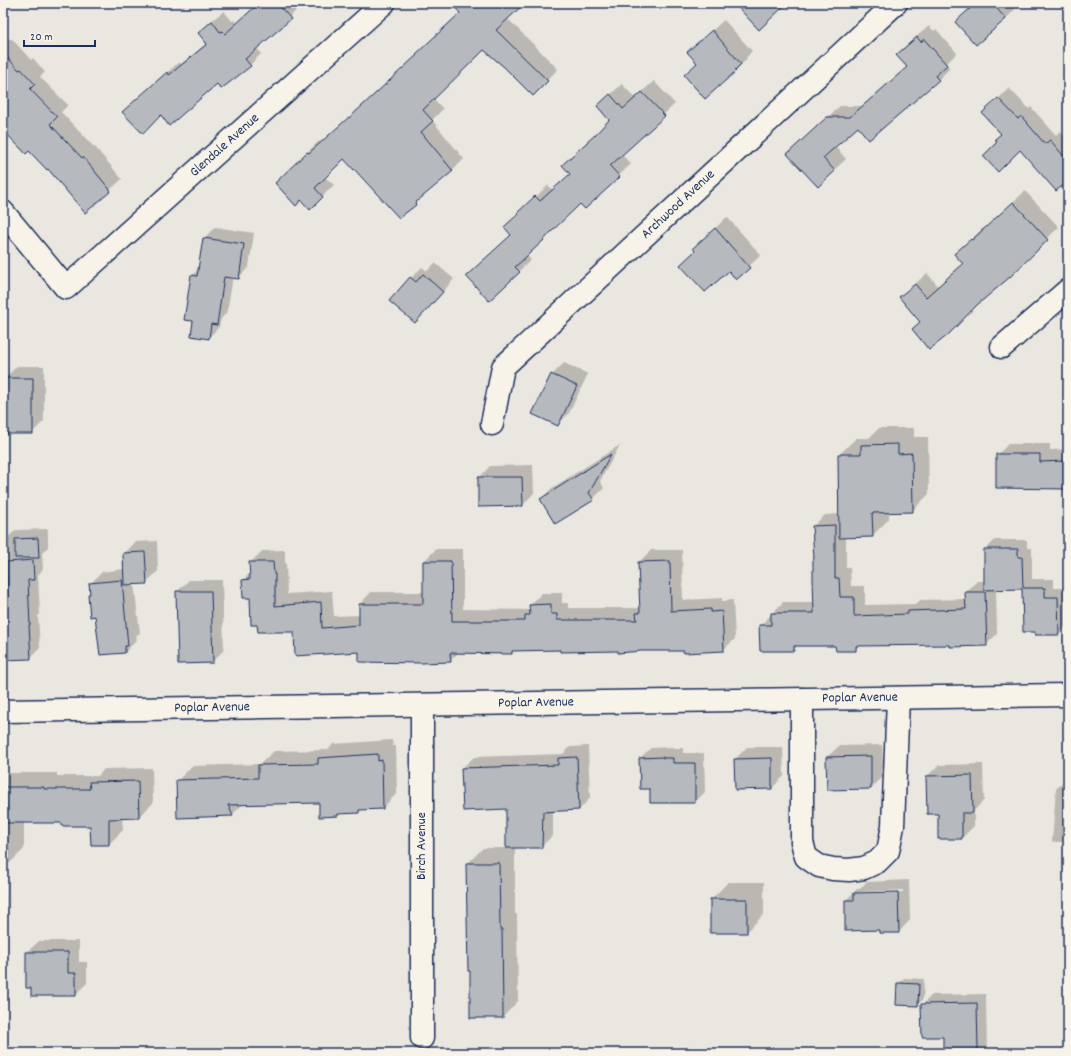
<svg xmlns="http://www.w3.org/2000/svg" width="1071" height="1056" viewBox="0 0 1071 1056" font-family="Dekko,sans-serif">
	<style>
		.shadow { fill: #0003; fill-rule: evenodd }
		.building { fill: #b6babf; stroke: #1b2f5e }
		.lines { fill: none; stroke-linecap: round; stroke-linejoin: round }
		.minor-casing { stroke: #1b2f5e; stroke-width: 25 }
		.minor { stroke: #f7f3e8; stroke-width: 22 }
		.labels { text-anchor: middle; dominant-baseline: central; stroke-width: 3; stroke-linejoin: round; paint-order: stroke }
		.street-label { font-size: 14px; fill: #1b2f5e; stroke: #f7f3e8 }
	</style>
	<rect width="100%" height="100%" fill="#eae7e0"/>
	<filter id="ink" filterUnits="userSpaceOnUse"><feTurbulence type="fractalNoise" baseFrequency=".025" numOctaves="2"/><feDisplacementMap in="SourceGraphic" scale="8" xChannelSelector="R" yChannelSelector="G"/><feConvolveMatrix kernelMatrix="1 2 1 2 8 2 1 2 1" color-interpolation-filters="sRGB"/></filter>
	<g filter="url(#ink)">
		<g class="shadow">
			<polygon points="259,3 298,3 301,6 257,48 261,54 250,65 161,114 123,112 135,101 179,62 181,64 207,43 199,33 211,21 224,11 232,21 234,20 237,23"/>
			<polygon points="462,3 523,3 507,18 558,69 533,95 505,67 484,48 433,98 443,109 432,120 464,159 453,170 426,193 415,204 344,158 325,177 334,185 310,209 301,199 276,183 319,141 321,143 418,55 461,12"/>
			<polygon points="976,3 1014,3 1017,7 1006,19"/>
			<polygon points="724,20 752,51 746,58 747,59 735,71 698,63 688,52"/>
			<polygon points="929,26 934,31 936,29 957,53 946,64 950,68 938,80 858,126 835,146 846,159 834,170 800,142 840,106 862,106 907,67 897,55 909,43"/>
			<polygon points="3,37 5,39 12,39 31,60 33,58 45,72 40,77 68,105 61,112 94,147 95,147 122,179 110,190 48,168 3,119"/>
			<polygon points="654,81 675,104 621,154 631,164 585,208 580,203 526,255 531,260 489,299 512,234 519,214 548,185 553,190 571,173 563,165 611,120 610,95 622,84 635,98"/>
			<polygon points="1009,88 1029,109 1031,107 1056,135 1060,131 1068,140 1068,188 1065,191 1020,148 999,142 1002,133 984,113"/>
			<polygon points="1025,191 1059,227 1009,276 921,322 901,297 927,273 938,286 964,263 956,254 983,228 984,229"/>
			<polygon points="727,217 761,255 737,278 729,269 696,250 694,248"/>
			<polygon points="215,227 254,233 249,267 238,278 233,277 227,312 221,319 219,327 208,338 194,320 192,276 199,268 204,238"/>
			<polygon points="435,263 454,279 427,310 415,322 411,278 422,267 427,271"/>
			<polygon points="564,363 588,374 569,413 558,425 552,375"/>
			<polygon points="17,366 44,366 44,421 32,433 3,408 3,385 5,382 5,378"/>
			<polygon points="879,428 914,428 914,437 928,437 929,494 912,511 889,512 889,519 872,536 846,537 846,567 850,567 851,586 865,586 865,605 917,604 920,600 967,599 966,592 977,581 985,581 985,550 995,540 1027,540 1027,548 1032,548 1032,579 1054,579 1054,588 1067,588 1068,624 1059,634 1023,588 996,589 997,634 986,645 951,644 860,645 855,650 836,645 798,645 794,650 760,626 783,602 815,602 815,558 813,526 825,515 840,514 839,455 856,438 869,438"/>
			<polygon points="1008,444 1050,444 1050,450 1068,449 1068,488 1055,489 997,455"/>
			<polygon points="620,445 600,481 604,488 593,499 541,499 552,488"/>
			<polygon points="533,465 534,493 523,505 479,478 490,466"/>
			<polygon points="48,529 48,547 42,553 43,569 38,575 40,614 38,616 40,648 30,658 3,659 3,591 6,588 9,588 6,539 16,530"/>
			<polygon points="157,541 158,571 146,583 134,584 140,633 136,636 137,640 125,652 96,615 89,595 91,593 90,584 102,572 124,569 124,554 135,542"/>
			<polygon points="436,549 463,549 463,609 531,610 530,605 542,593 562,593 562,603 568,603 568,608 640,608 639,562 651,550 682,550 683,600 722,598 722,601 733,600 735,639 723,650 561,649 514,650 511,653 459,652 450,661 360,651 295,631 251,597 243,580 251,572 250,563 262,551 285,550 285,563 286,563 287,594 332,591 334,616 360,615 360,604 371,592 424,592 424,561"/>
			<polygon points="189,580 222,580 224,650 212,662 177,592"/>
			<polygon points="392,740 393,746 396,746 397,793 383,808 362,809 359,812 340,813 338,815 320,802 244,803 232,815 177,781 192,766 260,764 274,751 328,750 333,744"/>
			<polygon points="882,745 883,777 871,788 828,789 827,757 839,746"/>
			<polygon points="588,746 590,798 579,810 553,811 553,835 541,847 515,847 515,914 517,914 518,1001 503,1017 471,970 467,864 483,848 507,848 507,808 462,768 474,757 563,754 570,747"/>
			<polygon points="673,747 673,748 683,748 683,753 704,753 705,792 695,802 651,788 640,758 651,748"/>
			<polygon points="747,747 783,747 784,776 772,788 735,759"/>
			<polygon points="983,764 984,800 974,811 974,826 962,838 939,838 939,814 927,776 939,765"/>
			<polygon points="152,768 153,803 139,817 122,817 123,830 109,844 91,824 63,822 24,822 24,849 10,863 6,863 7,917 3,921 3,773 57,773 57,776 98,776 104,769"/>
			<polygon points="1068,777 1068,842 1052,842 1056,789"/>
			<path d="M909,880L910,920L899,932L880,929L846,900L857,889H860L866,882ZM903,890V892L858,894L860,892Z"/>
			<polygon points="728,882 764,882 764,914 747,932 711,900"/>
			<polygon points="39,941 79,941 79,962 87,962 87,983 75,995 27,952"/>
			<polygon points="904,978 924,979 923,999 918,1005 898,984"/>
			<polygon points="986,994 987,1053 944,1053 944,1036 922,1005 932,995"/>
			<polygon points="243,1051 243,1053 199,1053 201,1052"/>
		</g>
		<g class="building">
			<polygon points="259,3 277,3 291,19 245,59 251,66 221,89 217,84 169,126 161,115 143,134 122,112 167,72 169,75 207,44 198,33 212,21 220,32 222,31 225,34"/>
			<polygon points="451,3 525,3 496,30 548,81 533,96 504,67 484,50 423,110 433,121 421,132 453,171 415,203 416,205 399,218 354,169 354,170 344,159 315,188 323,197 310,210 301,200 296,206 275,183 307,152 309,153 349,117 349,118 417,55 416,54 460,13"/>
			<polygon points="734,3 787,3 759,30"/>
			<polygon points="976,3 992,3 1006,19 976,45 955,22"/>
			<polygon points="712,30 741,64 735,70 736,71 705,99 684,75 697,63 687,52"/>
			<polygon points="917,37 921,42 924,39 947,65 935,76 939,80 869,140 858,127 823,158 835,171 818,187 787,154 827,117 850,117 907,67 896,55"/>
			<polygon points="3,53 19,70 21,69 35,84 30,89 57,117 50,124 82,158 83,157 111,191 85,213 48,169 47,170 29,151 26,154 3,130"/>
			<polygon points="642,92 665,116 610,166 620,177 585,209 580,204 549,234 544,240 515,267 520,272 489,301 466,276 511,235 504,227 518,214 517,213 535,196 540,201 570,174 562,165 595,135 609,120 597,106 610,94 623,109"/>
			<polygon points="998,98 1018,119 1021,116 1045,144 1050,140 1068,161 1068,181 1056,191 1020,150 998,172 983,156 997,142 995,139 1001,134 982,113"/>
			<polygon points="1013,202 1048,240 1010,277 977,305 948,335 929,350 912,329 920,322 899,297 915,284 926,297 963,264 954,254 971,239 972,240"/>
			<polygon points="715,228 750,268 736,280 729,271 705,292 680,265 695,251 693,248"/>
			<polygon points="203,238 244,244 239,279 224,277 217,325 211,324 209,339 191,336 193,321 184,320 191,275 197,276"/>
			<polygon points="423,274 443,292 415,323 389,301 410,277 416,282"/>
			<polygon points="551,374 577,386 558,426 532,414"/>
			<polygon points="4,378 33,378 33,434 3,434 3,391 4,391"/>
			<polygon points="898,444 898,454 912,453 913,512 872,513 873,537 839,538 838,454 861,454 861,445"/>
			<polygon points="611,454 589,493 594,500 555,524 540,499"/>
			<polygon points="996,454 1040,454 1040,462 1065,461 1066,489 996,488"/>
			<polygon points="478,477 522,477 523,506 478,507"/>
			<polygon points="835,525 835,578 839,578 840,597 854,597 854,616 908,614 908,611 966,609 965,592 985,592 987,646 950,647 950,645 856,646 856,651 836,651 835,646 794,646 794,651 760,651 759,625 771,625 771,613 814,613 813,579 813,559 814,559 812,526"/>
			<polygon points="38,538 39,558 15,558 15,539"/>
			<polygon points="984,549 1018,549 1018,557 1022,557 1023,588 1045,588 1045,597 1058,597 1059,635 1035,635 1035,632 1023,632 1022,589 984,590"/>
			<polygon points="145,552 147,584 124,585 123,553"/>
			<polygon points="33,560 34,580 28,580 30,625 29,625 31,659 3,660 3,597 8,597 7,562"/>
			<polygon points="423,561 451,561 452,621 525,621 525,615 530,615 529,605 551,604 551,614 557,614 557,620 637,620 636,613 640,613 638,562 670,561 671,611 711,609 711,612 722,611 724,651 684,653 684,651 641,651 618,653 618,651 560,652 560,650 512,651 512,654 450,653 451,662 421,663 359,662 359,652 295,656 294,632 258,632 257,625 251,625 250,598 243,598 242,580 250,579 249,562 273,562 274,574 275,574 275,606 321,602 322,628 359,625 359,604 423,604"/>
			<polygon points="122,580 128,646 125,646 125,653 100,655 95,616 90,617 88,594 90,594 89,583"/>
			<polygon points="176,591 211,591 213,663 178,664"/>
			<polygon points="378,754 378,761 382,760 383,809 359,810 359,813 338,814 338,816 319,817 319,803 228,805 233,816 177,818 176,780 258,778 258,765 318,764 318,758"/>
			<polygon points="871,756 871,789 827,790 826,757"/>
			<polygon points="577,757 579,810 543,812 542,848 506,848 506,809 463,811 461,768 558,765 558,758"/>
			<polygon points="663,757 663,758 673,758 673,763 695,763 695,803 650,803 650,789 640,789 639,758"/>
			<polygon points="772,758 772,789 735,790 734,759"/>
			<polygon points="972,775 973,813 962,813 962,839 938,839 938,814 927,814 926,776"/>
			<polygon points="138,781 139,818 109,819 109,845 91,845 90,826 62,826 62,823 3,823 3,787 44,787 44,789 90,789 89,782"/>
			<polygon points="466,863 499,863 500,929 502,929 503,1018 470,1018 470,971 468,971"/>
			<polygon points="898,892 899,933 879,933 879,930 845,931 845,900 854,900 854,893"/>
			<rect x="710" y="899" width="37" height="34"/>
			<polygon points="26,952 68,952 68,973 76,973 76,996 31,996 31,988 26,988"/>
			<polygon points="897,983 919,984 918,1006 896,1005"/>
			<polygon points="977,1003 978,1050 943,1051 943,1037 922,1037 921,1004"/>
		</g>
		<g class="lines">
			<defs>
				<g id="minor">
					<path id="s1" d="M3,212L66,288L384,3"/>
					<polyline points="1002,347 1068,290"/>
					<path id="s2" d="M492,424L503,367L896,3"/>
					<polyline points="802,699 802,842 806,857 819,866 833,869 849,870 864,868 877,862 888,851 893,826 898,698"/>
					<polyline points="422,705 422,1038"/>
					<path id="s3" d="M3,711L1068,695"/>
				</g>
			</defs>
			<use href="#minor" class="minor-casing"/>
			<use href="#minor" class="minor"/>
		</g>
	</g>
	<g class="labels">
		<g class="street-label">
			<text stroke="none"><textPath href="#s1" startOffset="312">Glendale Avenue</textPath></text>
			<text stroke="none"><textPath href="#s2" startOffset="297">Archwood Avenue</textPath></text>
			<text stroke="none"><textPath href="#s3" startOffset="857">Poplar Avenue</textPath></text>
			<text stroke="none"><textPath href="#s3" startOffset="533">Poplar Avenue</textPath></text>
			<text stroke="none"><textPath href="#s3" startOffset="209">Poplar Avenue</textPath></text>
			<text transform="translate(422 846) rotate(-90)">Birch Avenue</text>
		</g>
	</g>
	<rect width="1071" height="1056" fill="none" stroke="#f7f3e8" stroke-width="16"/>
	<rect x="8" y="8" width="1055" height="1040" fill="none" stroke="#1b2f5e" stroke-width="1.5" filter="url(#ink)"/>
	<path d="M24 40v6h71v-6" fill="none" stroke="#1b2f5e" stroke-width="2"/>
	<text x="30" y="40" font-size="12" fill="#1b2f5e" stroke="#f7f3e8" stroke-width="3" paint-order="stroke">20 m</text>
</svg>
